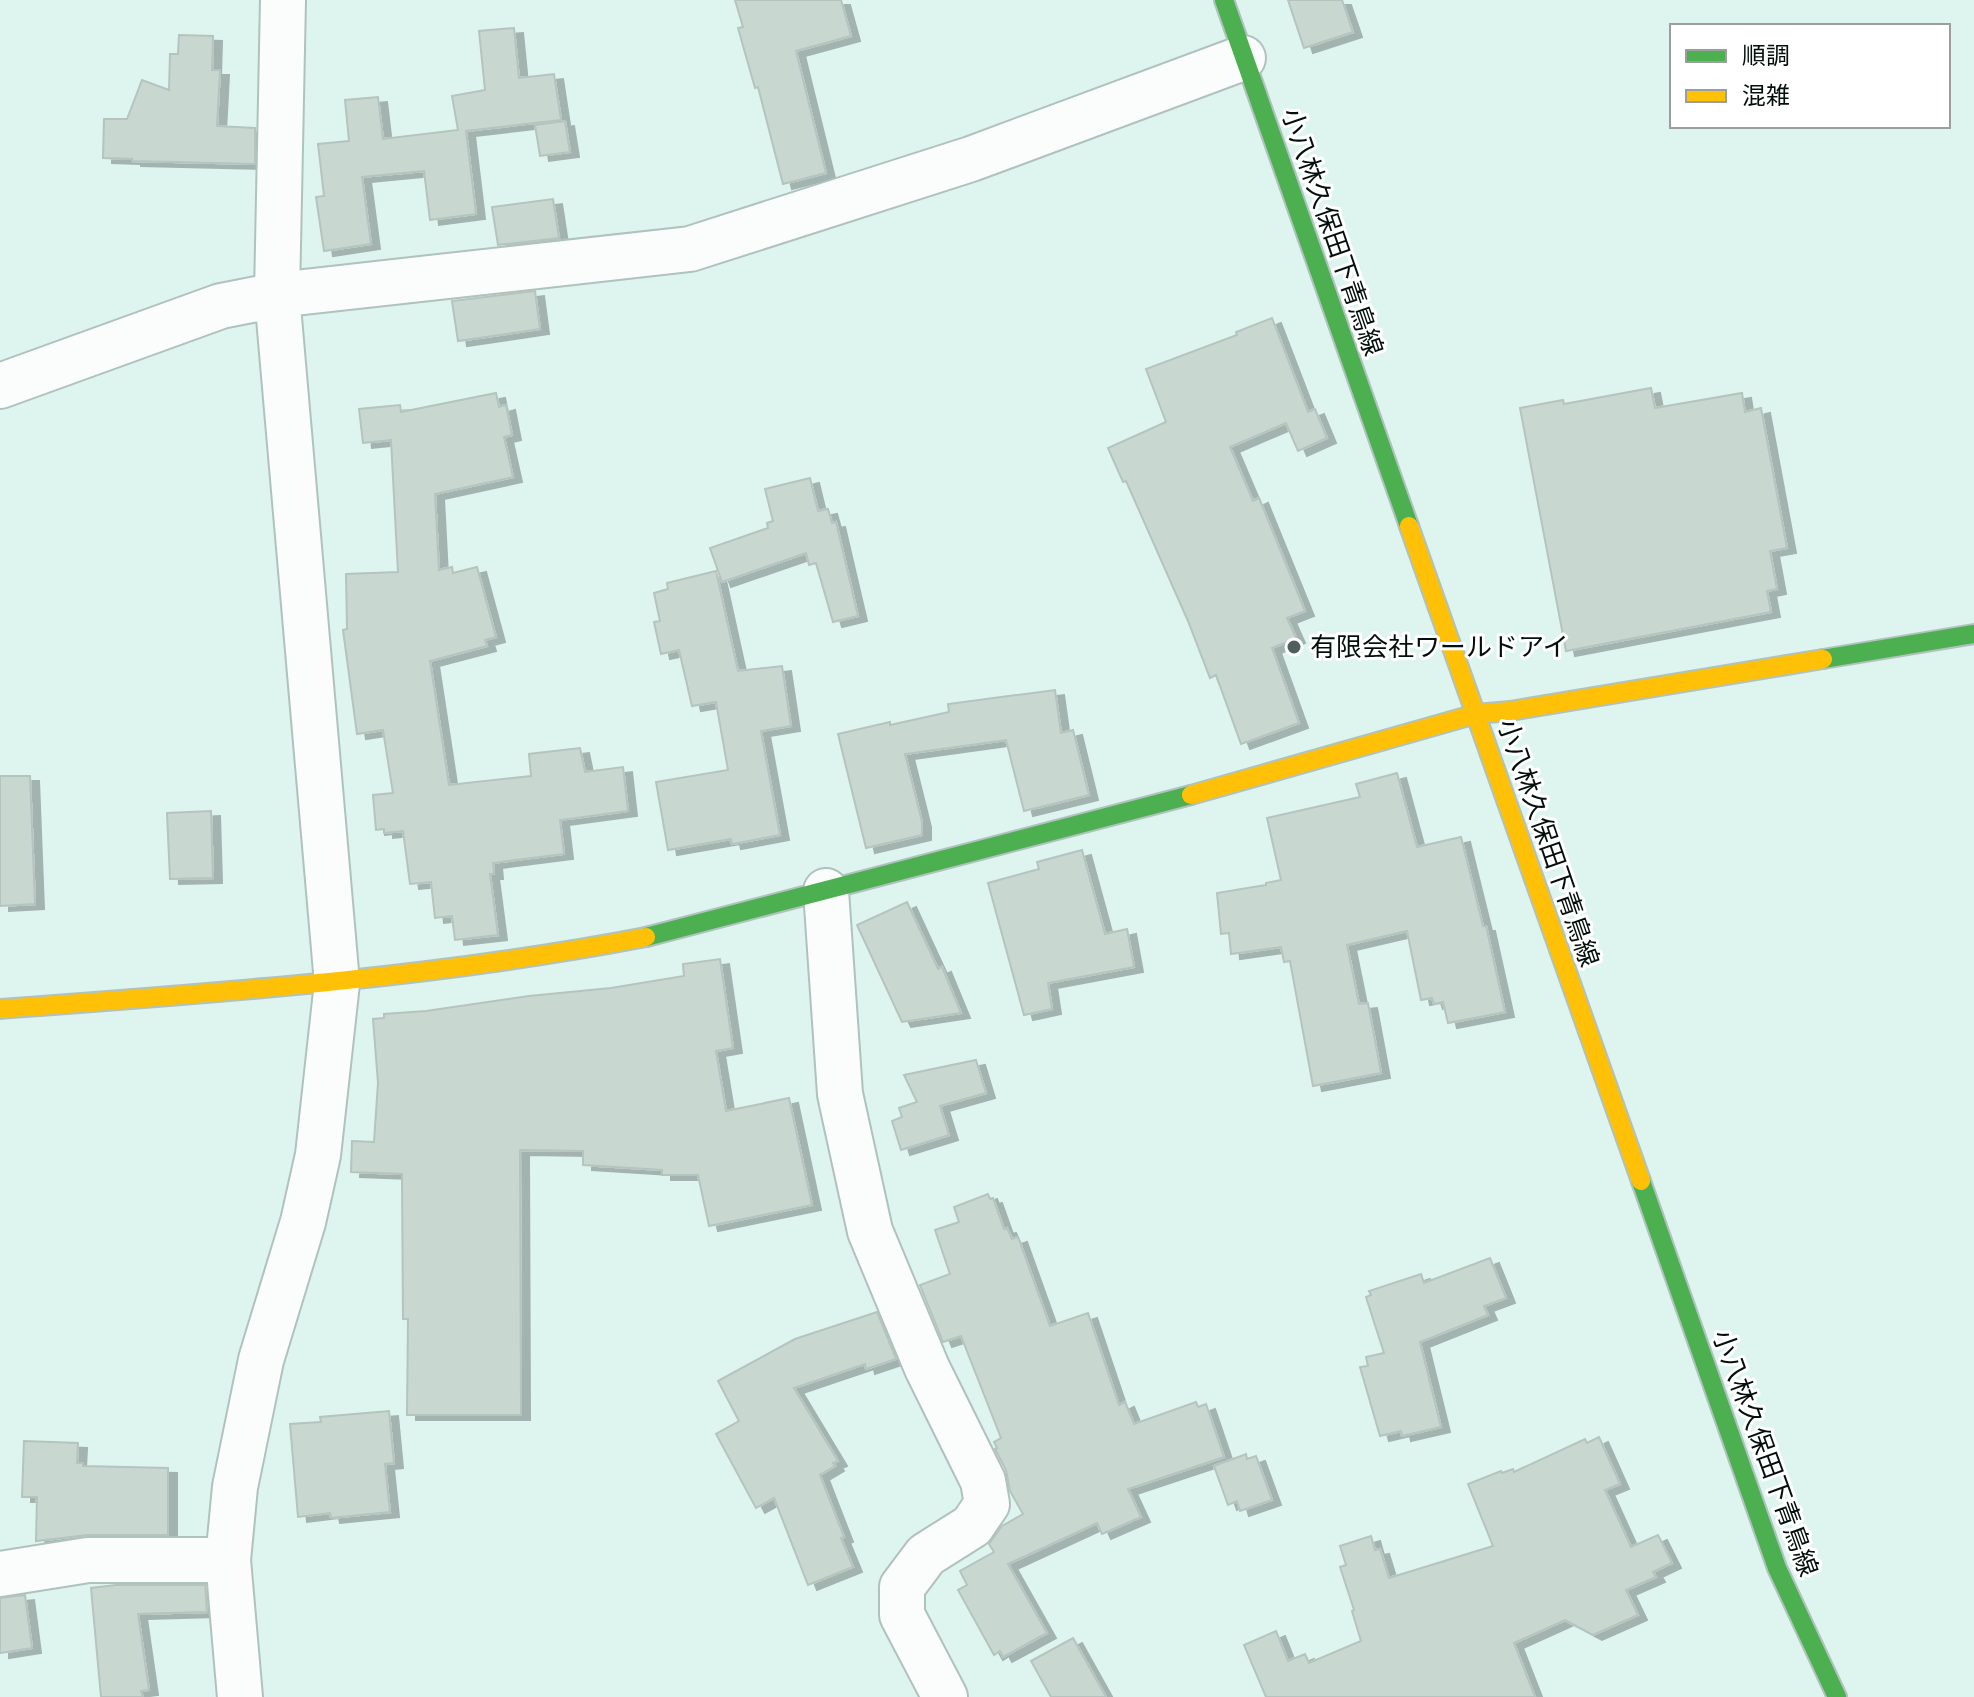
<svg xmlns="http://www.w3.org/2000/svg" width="1974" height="1697" viewBox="0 0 1974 1697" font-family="'Fira Sans Condensed','Noto Sans JP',sans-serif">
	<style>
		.building { fill: #c8d8d1; stroke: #b5c4be; stroke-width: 2; filter: url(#shadow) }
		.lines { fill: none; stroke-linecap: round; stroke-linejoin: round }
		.street-casing { stroke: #b0c2be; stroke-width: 48 }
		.fast-casing { stroke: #b0c2be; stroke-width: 22 }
		.slow-casing { stroke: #b0c2be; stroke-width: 22 }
		.street { stroke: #fafdfc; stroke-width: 44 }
		.fast { stroke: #4caf50; stroke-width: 18 }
		.slow { stroke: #ffc107; stroke-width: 18 }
		.poi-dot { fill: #505f5b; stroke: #fff; stroke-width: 3 }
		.labels { text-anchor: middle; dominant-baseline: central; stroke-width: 6; stroke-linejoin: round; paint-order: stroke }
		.street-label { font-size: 26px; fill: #030f0c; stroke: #fff }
		.poi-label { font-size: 26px; fill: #030f0c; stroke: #fff; text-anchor: start }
	</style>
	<defs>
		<filter id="shadow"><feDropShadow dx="9" dy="5" stdDeviation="0" flood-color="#0004"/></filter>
	</defs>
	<rect width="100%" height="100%" fill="#def4ee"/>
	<g class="building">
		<polygon points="735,0 841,0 851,36 796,51 826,173 783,184 758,87 755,88 738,28 743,27"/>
		<polygon points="1288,0 1342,0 1353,32 1304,48"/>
		<polygon points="514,28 519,78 554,74 561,120 466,131 476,214 430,220 424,171 362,177 371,244 324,251 316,197 324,196 318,144 349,141 345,100 378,97 383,139 458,130 452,96 485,90 479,31"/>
		<polygon points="179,35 213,36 212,70 220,70 217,126 255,128 255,164 132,161 132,159 103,158 104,119 127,119 142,80 169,90 170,54 178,54"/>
		<polygon points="565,121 570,152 540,156 535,125"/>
		<polygon points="553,199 559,238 498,245 492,207"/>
		<polygon points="535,291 540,329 458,341 452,301"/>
		<polygon points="1272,318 1308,412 1315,409 1327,438 1298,451 1286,423 1230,447 1253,501 1259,498 1305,611 1287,618 1296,638 1272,648 1299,723 1241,744 1216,675 1210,678 1188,621 1126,481 1123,482 1108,448 1166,422 1146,369 1237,335 1236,332"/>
		<polygon points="1651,388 1655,408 1742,393 1745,412 1761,408 1787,548 1770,551 1777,589 1767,591 1771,612 1566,651 1520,408 1563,400 1564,404"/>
		<polygon points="496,393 499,407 506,405 512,435 504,437 513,477 435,494 439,570 452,567 453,573 477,567 496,637 485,640 487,646 430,661 449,785 531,776 529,754 580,748 585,772 623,767 628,811 560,820 564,854 493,863 494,874 490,874 498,935 455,940 452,916 435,918 431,882 410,884 403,831 384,833 384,829 376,830 373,795 393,793 383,730 357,734 343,630 347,629 346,574 398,572 391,440 363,443 359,409 400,405 401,412"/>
		<polygon points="810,478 818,511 828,509 832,523 836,522 858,616 833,622 816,563 809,565 806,553 722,582 710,548 768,528 767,523 773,521 765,489"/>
		<polygon points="716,571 738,671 782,666 791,726 761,731 780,835 732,844 731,839 668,850 656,782 728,770 716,702 692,706 679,650 661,654 654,622 660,621 654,593 668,589 667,583"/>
		<polygon points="1055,690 1061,733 1073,730 1089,795 1024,811 1006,740 905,754 922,822 922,835 866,848 838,734 890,722 890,725 949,712 948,704"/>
		<polygon points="1397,773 1417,847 1461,837 1483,926 1486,926 1505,1012 1448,1023 1443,1002 1434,1004 1432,998 1421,1000 1407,931 1347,945 1359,1004 1368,1003 1381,1073 1313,1086 1290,961 1284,962 1281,947 1231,954 1229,933 1221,934 1217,893 1266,885 1266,883 1281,880 1267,818 1360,797 1356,784"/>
		<polygon points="0,776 30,776 35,904 0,906"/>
		<polygon points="211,811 213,878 170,879 167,813"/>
		<polygon points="1082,850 1105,934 1127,929 1134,967 1048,983 1052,1009 1024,1015 988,883 1039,869 1037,862"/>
		<polygon points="907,902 938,969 942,967 961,1013 902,1022 857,925"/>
		<polygon points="720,959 733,1048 716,1051 726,1111 789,1098 812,1205 709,1226 698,1175 662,1175 662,1170 583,1165 583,1151 520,1150 521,1415 407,1415 408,1319 403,1319 402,1174 351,1172 352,1141 374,1142 378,1083 373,1019 384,1018 384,1014 426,1011 529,996 611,988 684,976 683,964"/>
		<polygon points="976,1060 986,1093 940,1106 949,1135 901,1150 892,1121 902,1117 899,1108 917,1102 904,1075"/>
		<polygon points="988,1194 990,1199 993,1198 1004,1229 1007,1228 1012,1239 1018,1237 1050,1326 1088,1313 1119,1405 1125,1402 1134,1424 1196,1402 1198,1407 1206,1404 1224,1457 1128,1489 1141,1517 1102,1534 1097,1523 1008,1564 1047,1633 1003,1657 1000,1651 994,1655 958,1590 967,1585 960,1571 994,1552 989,1544 1002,1526 1023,1514 1010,1491 1006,1470 995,1449 997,1448 994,1442 1001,1438 961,1336 943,1342 920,1285 950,1274 935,1230 959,1222 954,1207"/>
		<polygon points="1490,1258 1506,1298 1484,1306 1488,1315 1420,1342 1441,1427 1402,1436 1401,1431 1380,1436 1360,1367 1368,1366 1366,1357 1384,1353 1366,1297 1371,1295 1369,1291 1421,1274 1424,1283"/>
		<polygon points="877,1312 896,1359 866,1369 865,1364 794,1388 838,1461 833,1463 835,1466 820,1475 844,1537 841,1538 853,1567 808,1585 774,1498 756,1508 716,1434 739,1421 718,1381 795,1339"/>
		<polygon points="389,1411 394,1463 385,1464 390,1512 331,1518 330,1513 298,1517 290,1424 321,1422 320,1417"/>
		<polygon points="1599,1437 1620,1484 1605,1490 1631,1547 1658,1535 1672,1563 1653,1572 1656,1577 1626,1590 1638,1615 1593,1635 1565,1620 1514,1643 1535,1697 1266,1697 1244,1645 1276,1631 1288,1661 1305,1654 1309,1663 1361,1641 1352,1611 1354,1610 1340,1567 1346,1565 1340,1546 1371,1536 1375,1550 1380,1549 1389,1578 1493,1546 1468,1484 1501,1471 1502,1473 1513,1469 1514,1472 1585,1439 1587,1443"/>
		<polygon points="24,1441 78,1443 77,1463 83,1463 83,1466 168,1468 168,1535 88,1535 36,1541 37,1497 22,1497"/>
		<polygon points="1246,1454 1247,1459 1256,1456 1272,1500 1240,1511 1237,1501 1228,1505 1214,1466"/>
		<polygon points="116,1585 205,1585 207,1612 138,1614 149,1690 141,1691 143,1697 101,1697 91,1588"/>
		<polygon points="25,1595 32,1648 0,1653 0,1598"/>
		<polygon points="1073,1638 1106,1697 1051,1697 1031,1661"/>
	</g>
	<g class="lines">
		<defs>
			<g id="street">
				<polyline points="0,386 221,306 277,295 690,249 971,159 1243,58"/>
				<polyline points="826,891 840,1094 870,1231 927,1368 983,1481 987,1504 972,1526 926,1555 902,1587 902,1615 945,1697"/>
				<polyline points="0,1574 88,1560 228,1560"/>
				<polyline points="240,1697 228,1560 235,1487 261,1360 303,1222 318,1155 337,983 277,295 283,0"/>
			</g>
			<g id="fast">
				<polyline points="1224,0 1409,526"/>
				<polyline points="1823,659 1974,634"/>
				<polyline points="646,937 1191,795"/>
				<polyline points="1641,1181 1777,1568 1837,1697"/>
			</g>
			<g id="slow">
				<polyline points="1409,526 1641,1181"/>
				<polyline points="1191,795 1476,714 1510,711 1823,659"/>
				<path d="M0,1009C216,993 433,978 646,937"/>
			</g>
		</defs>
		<use href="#street" class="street-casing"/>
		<use href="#fast" class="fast-casing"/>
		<use href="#slow" class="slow-casing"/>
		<use href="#street" class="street"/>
		<use href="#fast" class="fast"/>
		<use href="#slow" class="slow"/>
	</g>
	<circle class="poi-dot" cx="1294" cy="647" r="8"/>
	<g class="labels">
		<g class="street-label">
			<text transform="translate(1332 232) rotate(71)">小八林久保田下青鳥線</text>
			<text transform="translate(1548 843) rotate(71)">小八林久保田下青鳥線</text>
			<text transform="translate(1765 1453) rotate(70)">小八林久保田下青鳥線</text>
		</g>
		<g class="poi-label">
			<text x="1310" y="647">有限会社ワールドアイ</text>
		</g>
	</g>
	<rect x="1670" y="24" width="280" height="104" fill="#ffffff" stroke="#9a9f9e" stroke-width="2"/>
	<rect x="1686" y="50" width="40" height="12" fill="#4caf50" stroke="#9a9f9e" stroke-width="2"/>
	<text x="1742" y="64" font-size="24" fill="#030f0c">順調</text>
	<rect x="1686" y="90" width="40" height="12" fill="#ffc107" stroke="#9a9f9e" stroke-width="2"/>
	<text x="1742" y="104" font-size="24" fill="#030f0c">混雑</text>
</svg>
